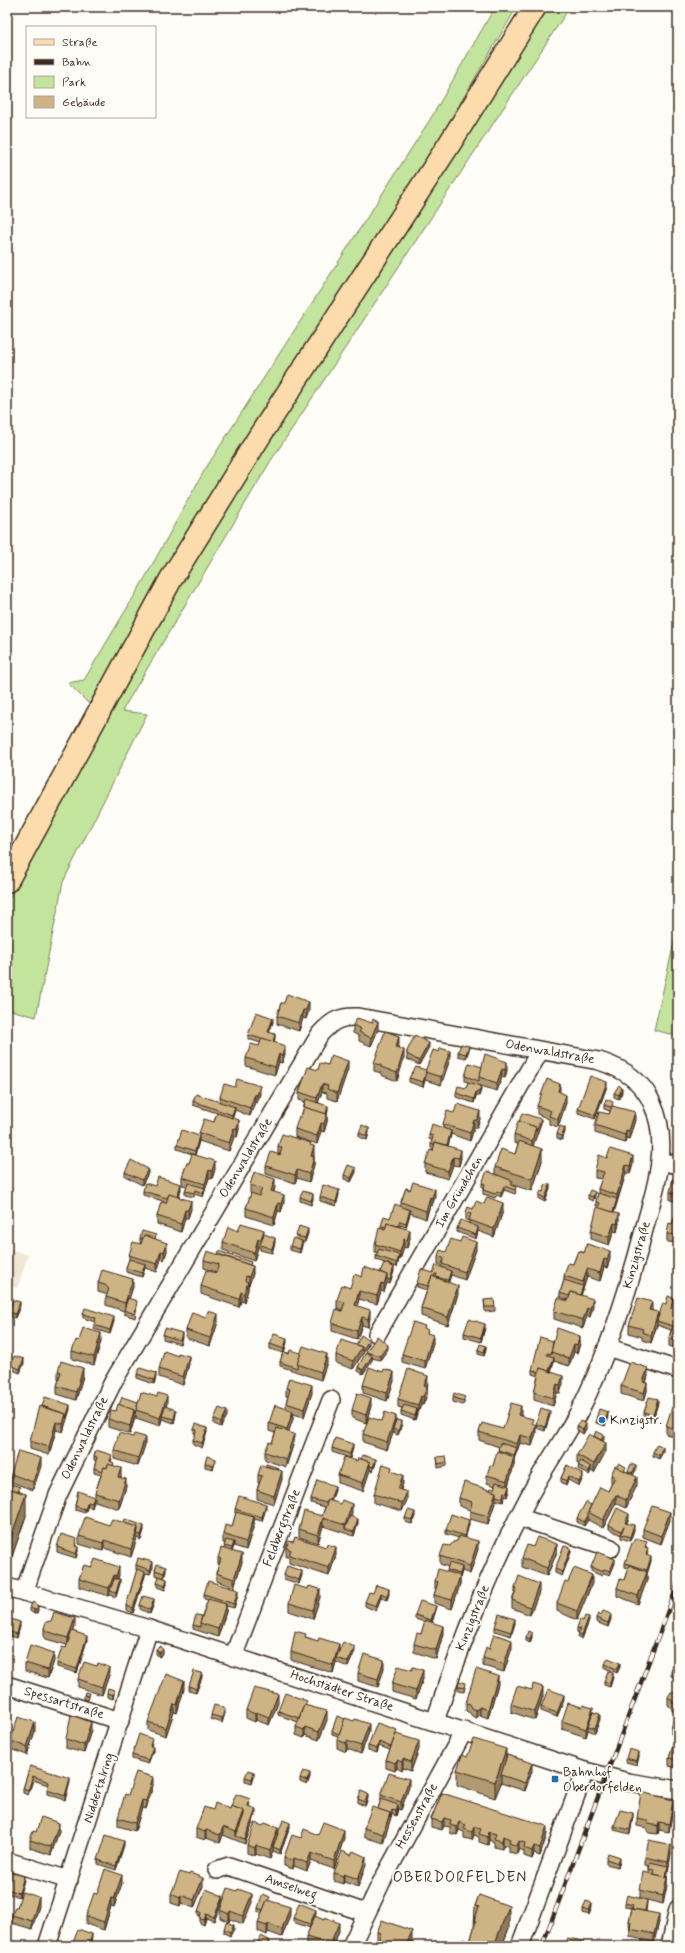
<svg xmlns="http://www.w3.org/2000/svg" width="685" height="1953" viewBox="0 0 685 1953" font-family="Mynerve,sans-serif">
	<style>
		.built { fill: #efe6d4 }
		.green { fill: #c2e49d; stroke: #7e875e }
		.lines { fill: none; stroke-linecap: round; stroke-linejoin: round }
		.minor-casing { stroke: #3b2a1e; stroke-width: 20 }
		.major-casing { stroke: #3b2a1e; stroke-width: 25 }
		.minor { stroke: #fdfcf7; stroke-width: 17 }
		.major { stroke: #fcdcac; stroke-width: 22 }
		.rail-casing { stroke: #3b2a1e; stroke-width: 4.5 }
		.rail { stroke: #fdfcf7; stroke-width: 3; stroke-dasharray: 9; stroke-linecap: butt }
		.wall { fill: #b19a72; stroke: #3b2a1e }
		.shaded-wall { fill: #907d5c; stroke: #3b2a1e }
		.building { fill: #ceb384; stroke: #3b2a1e }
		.poi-dot { fill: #1f6fb2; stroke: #fdfcf7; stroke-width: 1.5 }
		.labels { text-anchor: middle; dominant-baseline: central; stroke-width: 3.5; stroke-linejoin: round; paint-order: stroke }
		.street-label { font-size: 13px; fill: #3b2a1e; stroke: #fdfcf7 }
		.poi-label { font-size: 13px; fill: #3b2a1e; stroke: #fdfcf7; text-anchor: start }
		.quarter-label { font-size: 15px; letter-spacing: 1px; fill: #3b2a1e; stroke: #fdfcf7 }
	</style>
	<rect width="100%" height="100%" fill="#fdfcf7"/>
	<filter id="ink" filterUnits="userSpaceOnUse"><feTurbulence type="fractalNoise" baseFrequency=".025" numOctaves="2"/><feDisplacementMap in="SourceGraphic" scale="8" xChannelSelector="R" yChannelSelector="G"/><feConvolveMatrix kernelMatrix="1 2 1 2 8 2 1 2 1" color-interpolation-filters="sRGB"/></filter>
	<g filter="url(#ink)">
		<polygon class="built" points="7,1248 28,1255 17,1288 7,1285"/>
		<g class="green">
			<polygon points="495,7 517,7 439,139 307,342 163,575 89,704 68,683 84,680 145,578 204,471 431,118"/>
			<polygon points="543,7 570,7 270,462 122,711 147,714 63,882 36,1017 7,1009 7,902 177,581"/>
			<polygon points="678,925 678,1036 654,1030"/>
		</g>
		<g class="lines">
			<defs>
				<g id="minor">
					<polyline points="660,1161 678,1165"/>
					<polyline points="377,1334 540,1051"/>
					<polyline points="607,1347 678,1370"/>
					<polyline points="518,1517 611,1548"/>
					<polyline points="7,1587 149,1629 585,1771 628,1782 678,1790"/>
					<path d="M24,1592L58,1495L113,1382L320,1034C332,1021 340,1016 358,1017L599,1061C622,1068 642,1080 652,1103C660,1120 662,1142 660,1161C658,1183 651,1204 645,1226C629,1289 609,1352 580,1410C567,1434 552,1456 538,1480C526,1501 515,1524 504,1546C477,1603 455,1662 435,1721"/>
					<polyline points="233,1657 331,1400"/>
					<polyline points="7,1685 120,1721"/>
					<polyline points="7,1861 69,1880"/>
					<polyline points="217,1870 229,1866 366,1913"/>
					<polyline points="47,1946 149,1629"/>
					<polyline points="351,1946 381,1883 464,1731"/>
					<polyline points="520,1946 585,1771"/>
					<polyline points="670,1946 678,1909"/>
				</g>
				<polyline id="major" points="7,881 171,579 259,437 450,143 535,7"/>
			</defs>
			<use href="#minor" class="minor-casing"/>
			<use href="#major" class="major-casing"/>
			<use href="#minor" class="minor"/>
			<use href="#major" class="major"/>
			<defs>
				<polyline id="rail" points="542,1946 678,1584"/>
			</defs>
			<use href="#rail" class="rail-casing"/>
			<use href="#rail" class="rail"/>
		</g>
		<g class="wall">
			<polygon points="281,1003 309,1010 306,1019 303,1018 299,1031 277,1024 277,1016"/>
			<polygon points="273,1022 269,1032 275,1038 274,1042 285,1054 282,1063 279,1062 275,1075 246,1066 246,1058 259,1046 261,1043 248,1039 248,1035"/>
			<polygon points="353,1025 378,1030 371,1046 359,1041 359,1036 353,1033"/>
			<polygon points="399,1044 398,1048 404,1058 397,1081 381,1075 381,1073 374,1071 374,1063"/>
			<polygon points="429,1047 419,1065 407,1059 407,1051"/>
			<polygon points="469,1050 466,1058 458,1056 458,1052"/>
			<polygon points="450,1059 441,1085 425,1080 423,1087 409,1082 409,1078"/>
			<polygon points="328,1065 348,1069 337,1101 327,1098 327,1093 322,1092 318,1102 328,1110 327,1115 327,1122 324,1132 321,1131 317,1144 295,1137 295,1129 301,1117 305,1102 299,1100 299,1092 318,1070"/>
			<polygon points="482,1067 507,1070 505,1078 502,1077 497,1091 481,1086 481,1090 479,1096 476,1096 474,1103 456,1097 456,1093 466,1088 468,1082 465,1081 465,1076"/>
			<polygon points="607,1086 595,1119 578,1113 578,1109"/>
			<polygon points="235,1087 260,1094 257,1103 255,1102 250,1116 235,1110 232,1118 239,1129 237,1137 234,1137 229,1151 199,1141 195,1155 177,1149 177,1145 199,1136 199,1133 214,1122 217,1113 193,1105 193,1101 220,1102 220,1097"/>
			<polygon points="560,1092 566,1103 558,1127 549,1124 549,1119 537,1114 537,1106"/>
			<polygon points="622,1092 619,1099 614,1097 614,1093"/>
			<polygon points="604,1105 613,1106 635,1120 629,1139 626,1138 625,1143 595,1133 595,1125 609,1114 610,1111 604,1109"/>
			<polygon points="454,1113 480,1119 477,1128 474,1128 470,1141 451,1134 448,1146 461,1158 459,1166 453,1165 448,1179 425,1172 425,1164 433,1149 431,1148 431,1144 432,1140 429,1139 429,1135 443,1128 443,1124"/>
			<polygon points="678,1118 678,1140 675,1139 675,1135 677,1126"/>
			<polygon points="541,1123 533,1145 542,1161 532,1191 513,1185 512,1185 516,1191 515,1194 504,1190 501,1197 497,1195 495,1198 483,1194 483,1188 482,1187 482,1183 495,1174 495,1167 515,1154 518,1144 514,1143 514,1135"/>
			<polygon points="369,1132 367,1140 359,1137 359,1133"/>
			<polygon points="565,1132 562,1140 557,1138 557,1134"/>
			<polygon points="278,1146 311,1146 314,1155 314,1165 309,1182 297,1178 295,1183 266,1174 266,1166 280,1155 280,1154 278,1154"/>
			<polygon points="607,1158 633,1164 630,1174 626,1173 614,1213 619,1223 617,1232 614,1231 609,1245 591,1239 591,1231 599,1206 596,1206 596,1202 598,1193 598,1189 602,1179 595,1178 595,1170"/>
			<polygon points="187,1163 215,1169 212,1179 209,1178 203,1197 195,1194 194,1197 185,1195 185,1191 187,1186 182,1185 182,1177"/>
			<polygon points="125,1172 148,1173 142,1185 125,1176"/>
			<polygon points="356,1172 351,1182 344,1179 344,1175"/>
			<polygon points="678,1179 678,1202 670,1200 670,1192"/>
			<polygon points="250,1185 275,1187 274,1192 284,1203 281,1212 278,1211 274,1225 246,1216 246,1208 251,1194 250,1193"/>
			<polygon points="406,1188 435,1197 432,1206 430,1205 426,1219 410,1213 406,1227 400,1225 400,1226 410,1238 407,1248 404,1247 400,1260 399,1259 397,1267 376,1260 376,1256 378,1253 375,1252 375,1244 381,1229 381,1226 390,1218 401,1207 401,1202"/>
			<polygon points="181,1189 179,1197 191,1209 188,1218 185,1218 181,1232 157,1224 157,1216 166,1202 143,1195 143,1191"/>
			<polygon points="550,1189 545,1202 539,1199 539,1195 543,1192"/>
			<polygon points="339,1194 336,1206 320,1201 320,1197"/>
			<polygon points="588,1195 595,1196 593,1201 588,1199"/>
			<polygon points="300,1197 313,1199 311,1205 300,1201"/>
			<polygon points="678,1207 678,1243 667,1242 667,1234 672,1224"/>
			<polygon points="473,1209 503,1211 494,1237 478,1231 476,1239 457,1232 457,1228 469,1223 469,1221 466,1220 466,1212"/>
			<polygon points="238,1231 275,1242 272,1253 260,1250 260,1247 258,1247 254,1261 223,1250 223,1242"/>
			<polygon points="308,1233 305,1242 302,1242 302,1245 300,1253 290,1250 290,1246 296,1239 296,1236"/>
			<polygon points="140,1238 156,1239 167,1251 164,1260 161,1259 157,1272 145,1268 142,1277 126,1272 126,1268 129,1259 129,1255 141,1244 141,1243 140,1242"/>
			<polygon points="476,1250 465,1280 451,1275 448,1282 458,1294 448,1325 421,1316 421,1308 427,1290 417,1287 417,1283 442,1268 442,1266 438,1264 438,1256 446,1252"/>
			<polygon points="578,1251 610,1259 607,1268 604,1267 600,1281 587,1277 581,1295 593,1307 590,1317 587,1316 583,1328 554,1319 554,1311 568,1301 568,1300 560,1297 560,1293 564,1280 564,1276 573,1264"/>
			<polygon points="204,1260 251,1265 253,1274 249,1285 248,1285 248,1290 244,1302 241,1301 239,1307 201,1294 201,1286 216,1273 216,1272 204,1268"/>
			<polygon points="394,1271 390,1284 387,1283 384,1292 381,1291 377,1304 359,1299 357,1306 370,1318 368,1327 362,1325 357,1339 332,1331 332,1323 342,1310 337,1308 337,1300 350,1288 362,1277 380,1272"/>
			<polygon points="98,1283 133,1287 129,1299 137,1306 135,1318 124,1314 124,1311 106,1305 106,1297 107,1295 105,1294 98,1292"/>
			<polygon points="484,1300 495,1307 495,1311 485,1312"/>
			<polygon points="678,1300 677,1308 678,1308 678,1349 669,1346 669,1338 671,1330 657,1325 651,1343 642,1340 642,1337 629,1333 629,1325 652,1310 658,1316 666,1304"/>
			<polygon points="20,1306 15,1318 9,1316 9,1312"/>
			<polygon points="83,1314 114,1321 110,1334 94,1329 94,1325 95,1322 83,1318"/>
			<polygon points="206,1317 218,1322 210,1346 186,1338 186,1330"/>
			<polygon points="485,1328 481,1342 464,1337 464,1333"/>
			<polygon points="425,1329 433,1343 425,1369 402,1362 402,1354"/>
			<polygon points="163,1335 182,1337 180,1344 163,1339"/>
			<polygon points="377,1336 388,1349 380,1360 372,1358 372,1360 363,1374 358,1371 358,1367"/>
			<polygon points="79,1341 101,1341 94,1365 72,1359 72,1351"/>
			<polygon points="553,1341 580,1344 577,1353 574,1352 569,1366 554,1361 551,1372 563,1384 560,1393 557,1393 553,1406 534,1400 534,1392 538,1376 532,1374 532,1370"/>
			<polygon points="287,1342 284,1352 327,1362 321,1380 280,1366 280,1362 283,1353 270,1349 270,1344"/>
			<polygon points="369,1344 353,1369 336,1363 336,1355 356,1345"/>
			<polygon points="478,1350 486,1350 484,1356 478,1354"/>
			<polygon points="24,1363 20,1373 10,1369 10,1365"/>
			<polygon points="189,1364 183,1385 159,1377 159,1369"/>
			<polygon points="58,1371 83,1376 76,1400 57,1394 57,1386 59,1380 58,1380"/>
			<polygon points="383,1372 394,1381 387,1401 363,1393 363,1385"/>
			<polygon points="137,1374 156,1377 154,1384 137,1378"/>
			<polygon points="648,1376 646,1383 647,1391 644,1401 621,1394 621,1386"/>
			<polygon points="428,1384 427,1387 427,1395 423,1405 421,1405 415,1420 401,1415 401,1411 402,1408 398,1407 398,1399"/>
			<polygon points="286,1388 312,1393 304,1417 293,1414 293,1419 288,1432 294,1442 286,1467 265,1460 265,1452 272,1443 275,1433 269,1431 269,1423 286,1408 286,1403 288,1397 286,1396"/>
			<polygon points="453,1397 465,1401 463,1405 453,1402"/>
			<polygon points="138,1402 167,1404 166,1406 176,1414 174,1423 162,1419 160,1426 136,1418 136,1415 130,1434 108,1427 108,1419 116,1411 119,1405"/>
			<polygon points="658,1403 653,1419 644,1416 644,1412"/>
			<polygon points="42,1406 70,1409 63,1432 56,1430 49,1455 30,1449 30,1441"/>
			<polygon points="371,1406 366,1423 352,1418 352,1410"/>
			<polygon points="678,1408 678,1438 666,1434 666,1426"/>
			<polygon points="521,1414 520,1415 533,1424 536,1433 532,1446 520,1443 514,1459 514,1465 508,1486 509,1490 507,1497 504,1496 503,1502 496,1500 488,1524 470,1519 470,1510 459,1506 459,1498 494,1489 495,1486 487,1483 487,1475 493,1466 498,1452 499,1447 479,1440 479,1432 503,1429"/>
			<polygon points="550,1415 545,1431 536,1428 536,1424"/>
			<polygon points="227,1416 221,1427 214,1424 214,1419"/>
			<polygon points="608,1416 605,1426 596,1423 596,1419"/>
			<polygon points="396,1420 402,1425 398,1435 393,1433 387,1450 363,1442 363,1434 382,1421"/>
			<polygon points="577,1426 586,1429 583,1434 577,1430"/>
			<polygon points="194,1429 207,1432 202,1448 193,1444 193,1440 196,1434 194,1433"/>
			<polygon points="594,1436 604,1439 603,1441 606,1451 594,1473 591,1471 589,1475 578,1469 579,1464 577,1463 577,1455"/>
			<polygon points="145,1445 138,1466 114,1459 114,1450"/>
			<polygon points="332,1448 353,1448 350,1458 332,1452"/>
			<polygon points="653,1452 663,1452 659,1459 653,1456"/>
			<polygon points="94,1456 112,1459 111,1462 121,1476 121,1478 126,1487 119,1509 95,1501 95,1493 101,1475 94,1473 94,1468 96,1461 94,1460"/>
			<polygon points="437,1457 447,1462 447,1466 438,1468"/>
			<polygon points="357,1461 376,1463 373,1471 370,1470 363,1491 338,1483 338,1475"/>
			<polygon points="205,1463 215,1463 213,1469 205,1467"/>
			<polygon points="567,1465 583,1478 579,1486 568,1480 566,1485 561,1482 561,1478"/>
			<polygon points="41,1466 33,1490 11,1482 11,1474"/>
			<polygon points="279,1470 282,1479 274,1504 257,1499 257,1490 259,1483 258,1483 258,1475"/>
			<polygon points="636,1470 633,1475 637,1485 626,1508 616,1503 603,1528 588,1520 584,1526 577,1522 577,1518 591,1505 608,1491 612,1483 611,1483 611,1475 626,1471 626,1472 628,1472 628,1471"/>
			<polygon points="392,1471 403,1483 401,1490 407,1500 402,1511 374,1503 374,1494"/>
			<polygon points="7,1486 20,1491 20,1492 26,1516 9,1565 7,1564"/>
			<polygon points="335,1490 331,1501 352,1512 351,1516 358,1523 354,1536 323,1526 318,1543 299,1537 299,1529 322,1516 325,1507 311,1503 311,1499"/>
			<polygon points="78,1491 94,1501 92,1508 88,1506 85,1513 75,1510 75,1506"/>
			<polygon points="266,1508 262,1521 254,1519 254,1525 246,1550 234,1546 232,1551 242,1562 234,1587 216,1581 216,1573 219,1566 218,1566 218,1558 224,1549 225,1543 223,1543 223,1534 232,1527 236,1513 235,1513 235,1509"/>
			<polygon points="415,1516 412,1524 405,1522 405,1518"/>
			<polygon points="629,1518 627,1523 634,1530 630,1541 621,1538 621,1535 609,1529 609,1525"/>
			<polygon points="670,1520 661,1544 643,1537 643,1529"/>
			<polygon points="469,1524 465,1537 478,1549 470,1574 462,1571 460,1578 460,1584 452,1609 434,1603 434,1595 436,1589 435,1589 435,1581 447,1572 448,1567 440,1564 440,1556 450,1546 457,1541 459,1538 446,1534 446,1530"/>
			<polygon points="109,1525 144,1530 141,1540 137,1538 131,1557 104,1548 103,1551 79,1544 79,1536"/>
			<polygon points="77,1543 76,1546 78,1551 76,1558 57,1552 57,1547"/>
			<polygon points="647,1546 646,1547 648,1552 647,1555 651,1561 647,1574 647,1580 638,1604 617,1596 617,1588 624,1580 628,1568 625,1567 625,1563"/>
			<polygon points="533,1547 557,1552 547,1576 522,1567 522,1558"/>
			<polygon points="286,1548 336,1555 329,1576 289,1563 289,1557 286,1557"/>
			<polygon points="571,1552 562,1576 555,1573 555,1569"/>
			<polygon points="615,1563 610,1575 604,1573 602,1576 591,1571 591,1567"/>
			<polygon points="84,1565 119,1575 118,1579 120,1583 116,1597 110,1595 109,1596 79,1587 79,1579"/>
			<polygon points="136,1565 153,1567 150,1574 145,1573 145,1576 133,1613 126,1610 126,1606 137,1570 136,1570"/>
			<polygon points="155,1570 166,1571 164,1578 155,1575"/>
			<polygon points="284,1575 302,1575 299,1584 284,1579"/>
			<polygon points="568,1582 592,1583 577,1620 557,1611 557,1603"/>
			<polygon points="157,1583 167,1583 165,1590 157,1587"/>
			<polygon points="515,1587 539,1592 530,1615 512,1608 512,1600 515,1593"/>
			<polygon points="373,1593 389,1594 387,1600 381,1597 376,1611 365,1606 365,1602"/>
			<polygon points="204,1594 238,1595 234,1608 226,1606 226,1612 218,1637 193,1629 193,1625 202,1616 208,1600 204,1599"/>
			<polygon points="320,1597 313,1619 289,1611 289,1603"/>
			<polygon points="154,1603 150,1614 140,1609 140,1605"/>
			<polygon points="30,1607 38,1610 37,1613 34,1614 30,1611"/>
			<polygon points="436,1610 432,1623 443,1634 436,1659 414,1652 414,1644 421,1634 425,1622 415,1619 415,1615"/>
			<polygon points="596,1618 611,1619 608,1627 596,1622"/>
			<polygon points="583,1621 589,1621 582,1639 578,1637 579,1633 577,1632 577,1628"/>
			<polygon points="7,1622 20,1626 17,1638 7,1635"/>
			<polygon points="515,1623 511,1636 495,1631 495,1627"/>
			<polygon points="75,1626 73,1631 87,1640 77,1673 57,1667 57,1663 66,1648 67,1645 46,1639 44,1636 44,1628"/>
			<polygon points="306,1637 339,1650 355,1651 348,1667 336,1662 333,1673 291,1660 291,1652"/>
			<polygon points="526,1637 532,1637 530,1643 526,1641"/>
			<polygon points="512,1648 504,1672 483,1666 483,1658 489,1649"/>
			<polygon points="156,1649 163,1654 159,1657 156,1654"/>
			<polygon points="678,1657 678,1678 671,1676 671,1672"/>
			<polygon points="54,1661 48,1678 25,1671 25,1663"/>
			<polygon points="605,1664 620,1667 617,1673 605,1668"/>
			<polygon points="97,1666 109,1675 102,1695 78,1687 78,1679"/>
			<polygon points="384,1668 378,1687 358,1681 358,1673"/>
			<polygon points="412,1670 423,1678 416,1699 392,1692 392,1684"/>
			<polygon points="202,1677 196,1693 189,1691 189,1686"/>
			<polygon points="613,1677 610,1687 604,1685 604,1681"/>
			<polygon points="678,1681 678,1713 672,1711 672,1709 668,1705 668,1697 675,1692"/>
			<polygon points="498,1684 488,1718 480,1715 476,1718 472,1716 470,1713 466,1711 466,1703"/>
			<polygon points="458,1686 465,1687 464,1692 458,1691"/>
			<polygon points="184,1689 177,1713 174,1712 166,1736 148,1730 148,1722"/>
			<polygon points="107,1693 114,1694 113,1699 107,1697"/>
			<polygon points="84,1695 89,1697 88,1700 84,1699"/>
			<polygon points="543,1696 535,1720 511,1712 511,1704"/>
			<polygon points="7,1700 12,1706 9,1716 7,1715"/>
			<polygon points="564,1700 557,1717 541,1711 541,1707"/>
			<polygon points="278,1703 269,1725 256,1720 255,1722 246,1718 246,1710"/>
			<polygon points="307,1706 327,1720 319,1740 305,1735 304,1738 296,1735 296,1727 298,1722 278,1715 278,1711"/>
			<polygon points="593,1712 600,1719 595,1733 588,1730 586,1737 562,1729 562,1721"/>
			<polygon points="225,1713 222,1723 211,1719 211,1715"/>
			<polygon points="678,1716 678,1768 669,1766 669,1758 677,1735 671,1734 671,1729"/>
			<polygon points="91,1730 84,1753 66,1748 66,1739"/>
			<polygon points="35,1731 27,1755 7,1748 7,1739 13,1732"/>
			<polygon points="332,1731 369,1732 361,1754 347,1749 346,1752 337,1748 337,1740 338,1737 332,1735"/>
			<polygon points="397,1735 419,1749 411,1771 403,1768 402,1771 397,1768 395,1771 386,1768 386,1760 390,1750 379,1746 377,1753 368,1750 368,1746"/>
			<polygon points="152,1743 151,1746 153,1751 148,1764 132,1759 132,1755"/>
			<polygon points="639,1756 637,1765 626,1762 626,1758"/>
			<polygon points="467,1757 506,1757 532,1771 525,1791 501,1783 495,1798 457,1785 457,1770"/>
			<polygon points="30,1766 70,1782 65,1800 47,1794 47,1790 48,1785 33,1780 28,1795 23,1793 23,1789"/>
			<polygon points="254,1776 252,1783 245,1781 245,1777"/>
			<polygon points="310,1777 307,1785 300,1782 300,1778"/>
			<polygon points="153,1785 146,1809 142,1808 135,1831 118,1826 118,1818 128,1795"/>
			<polygon points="409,1787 401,1810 398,1809 396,1816 392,1814 383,1843 364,1837 364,1828 378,1809 381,1799 381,1795"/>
			<polygon points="442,1793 547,1834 540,1856 534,1854 532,1859 524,1856 524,1851 519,1849 517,1854 509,1852 509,1846 503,1845 502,1849 494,1847 494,1842 489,1840 488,1845 479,1842 479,1837 474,1835 472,1840 464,1838 464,1832 459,1830 457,1835 450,1833 450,1827 444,1826 442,1830 431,1827 431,1819"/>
			<polygon points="368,1798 365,1806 358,1803 358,1799"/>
			<polygon points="250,1803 249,1806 256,1813 245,1844 223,1835 220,1843 206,1838 205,1840 196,1837 196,1829 213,1810 230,1809"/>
			<polygon points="673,1808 669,1832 659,1830 658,1834 649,1833 647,1831 647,1828 637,1826 637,1818"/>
			<polygon points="633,1817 630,1834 614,1830 614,1826"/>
			<polygon points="290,1827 280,1854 273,1851 270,1859 256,1854 255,1856 247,1853 247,1845"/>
			<polygon points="59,1831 51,1855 30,1848 30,1840 36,1832"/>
			<polygon points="318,1835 344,1838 334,1869 311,1861 307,1871 294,1866 293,1869 284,1866 284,1857 301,1838"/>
			<polygon points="124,1845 116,1870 98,1864 98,1860"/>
			<polygon points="671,1853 667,1878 667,1885 663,1904 647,1900 647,1904 646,1912 659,1922 654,1942 630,1937 629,1921 632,1908 625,1907 625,1903 640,1898 640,1890 649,1873 649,1866 645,1865 645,1857"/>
			<polygon points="351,1855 366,1865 358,1887 344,1882 343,1884 334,1881 334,1873"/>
			<polygon points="606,1859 620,1861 618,1867 606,1864"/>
			<polygon points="7,1877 24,1880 19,1897 7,1893"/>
			<polygon points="122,1883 114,1907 111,1906 104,1930 86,1924 86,1916 97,1894"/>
			<polygon points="203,1886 194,1908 181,1903 180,1906 171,1903 171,1894"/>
			<polygon points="479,1895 509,1928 502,1946 459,1946 470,1942 474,1928 475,1906"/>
			<polygon points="223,1900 214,1921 206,1918 204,1925 200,1923 200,1916 198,1915 198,1911"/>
			<polygon points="270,1901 290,1915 282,1937 268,1932 267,1935 258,1931 258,1923 262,1914 258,1912 258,1908"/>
			<polygon points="252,1902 243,1924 230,1919 229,1922 220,1918 220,1910"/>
			<polygon points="39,1906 32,1929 12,1923 12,1915 17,1907"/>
			<polygon points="592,1907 589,1915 583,1913 583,1909"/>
			<polygon points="316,1914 314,1917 324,1920 339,1931 333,1946 308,1946 306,1945 306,1937 310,1928 293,1922 293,1918"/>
			<polygon points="224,1929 234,1929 230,1936 224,1933"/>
			<polygon points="377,1932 412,1946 377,1945"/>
		</g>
		<g class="shaded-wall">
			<polygon points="309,1002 309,1010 306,1019 306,1010"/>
			<polygon points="303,1010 303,1018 299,1031 299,1023"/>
			<polygon points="273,1018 273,1022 268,1036 268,1032"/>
			<polygon points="378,1022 378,1030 371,1046 371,1038"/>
			<polygon points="275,1034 275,1038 272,1047 272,1043"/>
			<polygon points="399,1036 399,1044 396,1055 396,1047"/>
			<polygon points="429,1043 429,1047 419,1065 419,1061"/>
			<polygon points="285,1046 285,1054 282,1063 282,1055"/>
			<polygon points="469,1046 469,1050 466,1058 466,1054"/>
			<polygon points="404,1050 404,1058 397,1081 397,1073"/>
			<polygon points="450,1051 450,1059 441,1085 441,1077"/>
			<polygon points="279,1054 279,1062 275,1075 275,1067"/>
			<polygon points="348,1061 348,1069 337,1101 337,1093"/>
			<polygon points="507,1062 507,1070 505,1078 505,1070"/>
			<polygon points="502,1069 502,1077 497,1091 497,1083"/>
			<polygon points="425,1076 425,1080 423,1087 423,1082"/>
			<polygon points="607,1082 607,1086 595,1119 595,1115"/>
			<polygon points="322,1084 322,1092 317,1106 317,1098"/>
			<polygon points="560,1084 560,1092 558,1100 558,1091"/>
			<polygon points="260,1086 260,1094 257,1103 257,1095"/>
			<polygon points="481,1086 481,1090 479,1096 479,1092"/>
			<polygon points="622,1088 622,1092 619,1099 619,1095"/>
			<polygon points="476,1092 476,1096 474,1103 474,1099"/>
			<polygon points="255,1094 255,1102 250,1116 250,1108"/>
			<polygon points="566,1095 566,1103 558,1127 558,1119"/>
			<polygon points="328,1106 328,1110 327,1115 327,1122 324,1132 324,1124"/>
			<polygon points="235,1107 235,1111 232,1119 232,1115"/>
			<polygon points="480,1111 480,1119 477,1128 477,1120"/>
			<polygon points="635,1112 635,1120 629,1139 629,1131"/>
			<polygon points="541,1119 541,1123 532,1149 532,1141 536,1127"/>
			<polygon points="239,1120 239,1129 237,1137 237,1129"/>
			<polygon points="474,1120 474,1128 470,1141 470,1133"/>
			<polygon points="321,1123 321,1131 317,1144 317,1136"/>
			<polygon points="234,1128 234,1137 229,1151 229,1143"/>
			<polygon points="369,1128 369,1132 367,1140 367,1136"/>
			<polygon points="565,1128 565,1132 562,1140 562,1136"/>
			<polygon points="626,1130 626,1138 625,1143 625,1135"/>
			<polygon points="451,1131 451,1135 446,1153 446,1149"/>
			<polygon points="199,1137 199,1141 195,1155 195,1151"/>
			<polygon points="314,1146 314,1155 311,1164 311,1156"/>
			<polygon points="542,1149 542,1161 532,1191 532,1179"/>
			<polygon points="461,1150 461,1158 459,1166 459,1158"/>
			<polygon points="633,1156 633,1164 630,1174 630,1166"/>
			<polygon points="314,1157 314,1165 309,1182 309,1174"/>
			<polygon points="453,1157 453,1165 448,1179 448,1171"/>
			<polygon points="215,1161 215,1169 212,1179 212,1171"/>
			<polygon points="626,1165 626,1173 612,1217 612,1213 617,1199 617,1195"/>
			<polygon points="356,1168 356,1172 351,1182 351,1178"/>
			<polygon points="148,1169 148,1173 142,1185 142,1180"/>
			<polygon points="209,1170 209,1178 203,1197 205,1184"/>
			<polygon points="297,1170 297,1178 295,1183 295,1175"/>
			<polygon points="275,1179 275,1187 271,1199 271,1191"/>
			<polygon points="181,1184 181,1189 176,1205 176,1201"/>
			<polygon points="550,1185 550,1189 545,1202 545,1198"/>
			<polygon points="504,1186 504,1190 501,1197 501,1193"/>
			<polygon points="435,1189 435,1197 432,1206 432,1198"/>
			<polygon points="339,1190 339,1194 336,1206 336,1202"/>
			<polygon points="595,1192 595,1196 593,1201 593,1197"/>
			<polygon points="313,1194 313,1199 311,1205 311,1201"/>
			<polygon points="284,1195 284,1203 281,1212 281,1204"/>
			<polygon points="430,1197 430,1205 426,1219 426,1211"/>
			<polygon points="191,1201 191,1209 188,1218 188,1210"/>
			<polygon points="278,1203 278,1211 274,1225 274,1217"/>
			<polygon points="503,1203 503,1211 494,1237 494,1229"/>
			<polygon points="185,1210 185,1218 181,1232 181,1224"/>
			<polygon points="410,1210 410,1214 406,1227 406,1223"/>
			<polygon points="619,1214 619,1223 617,1232 617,1224"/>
			<polygon points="614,1223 614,1231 609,1245 609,1237"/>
			<polygon points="478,1227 478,1231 476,1239 476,1235"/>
			<polygon points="308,1229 308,1233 305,1242 305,1238"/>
			<polygon points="264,1230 264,1239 261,1246 261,1239"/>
			<polygon points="410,1230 410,1238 407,1248 407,1240"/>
			<polygon points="275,1238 275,1242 272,1253 272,1249"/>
			<polygon points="258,1239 258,1247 254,1261 254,1253"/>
			<polygon points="404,1239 404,1247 400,1260 400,1252"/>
			<polygon points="302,1241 302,1245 300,1253 300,1249"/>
			<polygon points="476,1242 476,1250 465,1280 465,1272"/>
			<polygon points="167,1243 167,1251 164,1260 164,1252"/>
			<polygon points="161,1251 161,1259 157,1272 157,1264"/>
			<polygon points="610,1251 610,1259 607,1268 607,1260"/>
			<polygon points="399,1255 399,1259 397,1267 397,1263"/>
			<polygon points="604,1259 604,1267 600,1281 600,1273"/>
			<polygon points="145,1264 145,1268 142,1277 142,1273"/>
			<polygon points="253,1266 253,1274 249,1285 249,1277"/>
			<polygon points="394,1267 394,1271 390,1284 390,1280"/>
			<polygon points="587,1269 587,1277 579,1302 579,1298 583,1286 583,1282"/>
			<polygon points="451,1271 451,1275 448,1285 448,1280"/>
			<polygon points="387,1275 387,1283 384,1292 384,1284"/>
			<polygon points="133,1279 133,1287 125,1311 125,1303"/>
			<polygon points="248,1282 248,1290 244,1302 244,1294"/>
			<polygon points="381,1283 381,1291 377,1304 377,1296"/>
			<polygon points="458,1286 458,1294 448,1325 448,1317"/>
			<polygon points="359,1291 359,1299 355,1314 355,1305"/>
			<polygon points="241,1292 241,1301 239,1307 239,1299"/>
			<polygon points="593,1299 593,1307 590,1317 590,1309"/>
			<polygon points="20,1302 20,1306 15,1318 15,1314"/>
			<polygon points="652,1302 652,1310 649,1318 649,1310"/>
			<polygon points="587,1308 587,1316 583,1328 583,1320"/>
			<polygon points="370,1310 370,1318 368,1327 368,1319"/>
			<polygon points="658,1312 658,1321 657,1321 657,1325 651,1343 651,1335"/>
			<polygon points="218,1314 218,1322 210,1346 210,1338"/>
			<polygon points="114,1317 114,1321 110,1334 110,1330"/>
			<polygon points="362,1317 362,1325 357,1339 357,1331"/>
			<polygon points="485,1324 485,1328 481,1342 481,1338"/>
			<polygon points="101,1333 101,1341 94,1365 94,1357"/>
			<polygon points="182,1333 182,1337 180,1344 180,1340"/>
			<polygon points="433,1335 433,1343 425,1369 425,1361"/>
			<polygon points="580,1336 580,1344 577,1353 577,1345"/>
			<polygon points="287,1338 287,1342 284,1353 284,1349"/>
			<polygon points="369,1340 369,1344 353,1369 353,1361 362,1347"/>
			<polygon points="574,1344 574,1352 569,1366 569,1358"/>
			<polygon points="388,1345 388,1349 380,1360 380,1356"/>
			<polygon points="486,1346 486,1350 484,1356 484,1352"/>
			<polygon points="327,1354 327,1362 321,1380 321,1372"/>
			<polygon points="189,1356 189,1364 183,1385 183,1377"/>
			<polygon points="372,1356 372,1360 363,1374 363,1370"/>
			<polygon points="554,1357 554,1361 548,1379 548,1375"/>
			<polygon points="24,1359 24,1363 20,1373 20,1369"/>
			<polygon points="83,1368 83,1376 76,1400 76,1392"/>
			<polygon points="648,1368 648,1376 643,1390 643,1382"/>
			<polygon points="394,1372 394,1381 387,1401 387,1393"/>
			<polygon points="156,1373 156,1377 154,1384 154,1380"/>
			<polygon points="428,1376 427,1395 423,1405 424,1386"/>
			<polygon points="563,1376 563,1384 560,1393 560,1385"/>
			<polygon points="647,1383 647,1391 644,1401 644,1393"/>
			<polygon points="557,1384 557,1393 553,1406 553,1398"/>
			<polygon points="312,1385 312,1393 304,1417 304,1409"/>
			<polygon points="167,1396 167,1404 163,1416 162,1416 162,1419 160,1426 160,1418"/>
			<polygon points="421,1396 421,1405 418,1413 418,1405"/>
			<polygon points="371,1398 371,1406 366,1423 366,1415"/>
			<polygon points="658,1399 658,1403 653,1419 653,1415"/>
			<polygon points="70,1405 70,1409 63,1432 63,1424 66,1414"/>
			<polygon points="521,1406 521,1414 518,1423 518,1415"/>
			<polygon points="417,1409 417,1413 415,1420 415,1416"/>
			<polygon points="134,1410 134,1418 130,1434 130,1426"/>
			<polygon points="176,1410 176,1414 174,1423 174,1419"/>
			<polygon points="227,1411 227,1416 221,1427 221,1423"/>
			<polygon points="293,1411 293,1419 287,1437 287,1429"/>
			<polygon points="550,1411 550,1415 545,1431 545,1427"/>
			<polygon points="608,1412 608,1416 605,1426 605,1422"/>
			<polygon points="396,1416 396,1424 393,1429 393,1433 387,1450 387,1442"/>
			<polygon points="402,1421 402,1425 398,1435 398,1431"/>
			<polygon points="56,1422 56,1430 49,1455 49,1447"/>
			<polygon points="586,1424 586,1429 583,1434 583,1430"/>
			<polygon points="536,1425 536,1433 532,1446 532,1438"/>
			<polygon points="207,1428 207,1432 202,1448 202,1443"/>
			<polygon points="294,1434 294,1442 286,1467 286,1459"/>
			<polygon points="520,1435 520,1443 514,1459 514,1465 507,1489 507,1481 514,1457 517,1448 517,1444"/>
			<polygon points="604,1435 604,1439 599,1447 599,1443"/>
			<polygon points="145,1437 145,1445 138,1466 138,1458"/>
			<polygon points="606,1443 606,1451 594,1473 594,1464"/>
			<polygon points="353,1444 353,1448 350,1458 350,1454"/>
			<polygon points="663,1447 663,1452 659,1459 659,1455"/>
			<polygon points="41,1458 41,1466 33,1490 33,1482"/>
			<polygon points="215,1459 215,1463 213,1469 213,1465"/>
			<polygon points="376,1459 376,1463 373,1471 373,1467"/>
			<polygon points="370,1462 370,1470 363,1491 363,1483"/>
			<polygon points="636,1466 636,1470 632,1477 632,1473"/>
			<polygon points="591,1467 591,1471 589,1475 589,1471"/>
			<polygon points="121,1468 121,1476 118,1485 118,1477"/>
			<polygon points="282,1471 282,1479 274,1504 274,1496"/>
			<polygon points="583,1474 583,1478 579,1486 579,1482"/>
			<polygon points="403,1475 403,1483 398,1497 398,1489"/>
			<polygon points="568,1476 568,1480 566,1485 566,1481"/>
			<polygon points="637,1477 637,1485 626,1508 626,1500"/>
			<polygon points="126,1479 126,1487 119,1509 119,1500"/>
			<polygon points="335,1486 335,1490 329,1508 329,1504"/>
			<polygon points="509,1486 509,1490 507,1497 507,1493"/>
			<polygon points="407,1492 407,1500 402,1511 402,1503"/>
			<polygon points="496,1492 496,1500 488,1524 488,1516"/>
			<polygon points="504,1492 504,1496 503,1502 503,1498"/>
			<polygon points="26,1494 26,1516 9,1565 9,1543"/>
			<polygon points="616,1495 616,1503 603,1528 603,1520"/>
			<polygon points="94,1497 94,1501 92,1508 92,1503"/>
			<polygon points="88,1502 88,1506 85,1513 85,1509"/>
			<polygon points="266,1504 266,1508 262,1521 262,1517"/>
			<polygon points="352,1504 352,1512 347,1529 345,1529 345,1525"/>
			<polygon points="415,1512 415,1516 412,1524 412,1520"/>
			<polygon points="670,1512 670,1520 661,1544 661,1536"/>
			<polygon points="629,1514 629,1518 625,1527 625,1523"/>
			<polygon points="588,1516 588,1520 584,1526 584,1522"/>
			<polygon points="254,1517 254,1525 246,1550 246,1542"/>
			<polygon points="323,1518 323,1526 318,1543 318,1535"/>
			<polygon points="358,1519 358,1523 354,1536 354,1532"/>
			<polygon points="469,1520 469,1524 465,1540 465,1536"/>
			<polygon points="634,1525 634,1530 630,1541 630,1537"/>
			<polygon points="144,1526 144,1530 141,1540 141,1535"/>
			<polygon points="138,1527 138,1534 137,1534 137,1538 131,1557 131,1549"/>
			<polygon points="104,1540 104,1548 103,1551 103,1543"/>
			<polygon points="478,1541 478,1549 470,1574 470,1566"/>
			<polygon points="234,1542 234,1546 232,1552 232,1548"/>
			<polygon points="557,1544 557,1552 547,1576 547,1568"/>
			<polygon points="78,1547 78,1551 76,1558 76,1554"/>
			<polygon points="336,1547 336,1555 329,1576 329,1568"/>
			<polygon points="571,1548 571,1552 562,1576 562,1572"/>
			<polygon points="242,1554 242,1562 234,1587 234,1579"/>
			<polygon points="651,1557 651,1561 647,1574 647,1580 638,1604 638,1596 647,1572 647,1570"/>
			<polygon points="615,1559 615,1563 610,1575 610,1571"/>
			<polygon points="153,1562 153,1567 150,1574 150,1570"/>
			<polygon points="119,1567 119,1575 116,1584 116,1576"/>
			<polygon points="166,1567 166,1571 164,1578 164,1573"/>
			<polygon points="462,1567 462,1571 460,1578 460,1574"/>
			<polygon points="302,1571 302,1575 299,1584 299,1580"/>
			<polygon points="145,1572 145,1576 133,1613 133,1608"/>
			<polygon points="114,1575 114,1583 110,1591 109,1596 109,1588"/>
			<polygon points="592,1575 592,1583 577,1620 577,1611"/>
			<polygon points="460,1576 460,1584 452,1609 452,1600"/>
			<polygon points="120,1579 120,1583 116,1597 116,1593"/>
			<polygon points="167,1579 167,1583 165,1590 165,1586"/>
			<polygon points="539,1584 539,1592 530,1615 530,1607"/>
			<polygon points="320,1589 320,1597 313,1619 313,1610"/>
			<polygon points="389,1589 389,1594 387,1600 387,1596"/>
			<polygon points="238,1590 238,1595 234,1608 234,1604"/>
			<polygon points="381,1593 381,1597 376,1611 376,1606"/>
			<polygon points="154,1599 154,1603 150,1614 150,1610"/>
			<polygon points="226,1604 226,1612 218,1637 218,1629"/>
			<polygon points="38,1606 38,1610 37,1613 34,1614 34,1610"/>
			<polygon points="436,1606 436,1610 431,1624 431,1620"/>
			<polygon points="611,1614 611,1619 608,1627 608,1623"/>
			<polygon points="589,1617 589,1621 582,1639 582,1635"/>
			<polygon points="75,1618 75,1626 68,1646 68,1638"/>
			<polygon points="515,1619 515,1623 511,1636 511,1632"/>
			<polygon points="20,1622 20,1626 17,1638 17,1634"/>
			<polygon points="443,1626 443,1634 436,1659 436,1650"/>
			<polygon points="532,1633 532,1637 530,1643 530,1639"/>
			<polygon points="87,1636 87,1640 77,1673 77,1669"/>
			<polygon points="512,1640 512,1648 504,1672 504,1664"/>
			<polygon points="339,1644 339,1652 336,1658 336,1662 333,1673 333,1665"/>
			<polygon points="355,1647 355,1651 348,1667 348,1662"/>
			<polygon points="163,1650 163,1654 159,1657 159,1653"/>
			<polygon points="54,1653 54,1661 48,1678 48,1670"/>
			<polygon points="384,1660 384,1668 378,1687 378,1679"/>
			<polygon points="620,1663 620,1667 617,1673 617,1669"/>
			<polygon points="109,1667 109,1675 102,1695 102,1687"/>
			<polygon points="423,1670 423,1678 416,1699 416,1691"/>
			<polygon points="202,1673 202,1677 196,1693 196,1689"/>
			<polygon points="613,1673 613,1677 610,1687 610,1683"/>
			<polygon points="498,1676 498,1684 488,1718 488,1710"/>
			<polygon points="184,1681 184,1689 177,1713 177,1705"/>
			<polygon points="543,1687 543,1696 535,1720 535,1712"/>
			<polygon points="114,1690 114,1694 113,1699 113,1695"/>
			<polygon points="278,1694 278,1703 269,1725 269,1717"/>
			<polygon points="564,1695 564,1700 557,1717 557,1713"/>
			<polygon points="12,1702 12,1706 9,1716 9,1712"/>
			<polygon points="174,1704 174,1712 166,1736 166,1728"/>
			<polygon points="480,1707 480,1715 476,1718 476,1710"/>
			<polygon points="225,1708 225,1713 222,1723 222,1718"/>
			<polygon points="593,1708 593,1716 588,1726 588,1730 586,1737 586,1729"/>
			<polygon points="327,1711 327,1720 319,1740 319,1732"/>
			<polygon points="256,1712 256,1720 255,1722 255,1714"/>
			<polygon points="600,1714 600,1719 595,1733 595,1728"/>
			<polygon points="35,1722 35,1731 27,1755 27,1747"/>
			<polygon points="91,1722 91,1730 84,1753 84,1745"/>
			<polygon points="369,1724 369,1732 361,1754 361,1746"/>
			<polygon points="305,1727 305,1735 304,1738 304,1730"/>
			<polygon points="347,1741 347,1749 346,1752 346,1743"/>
			<polygon points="419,1741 419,1749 411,1771 411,1762"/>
			<polygon points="379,1742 379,1746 377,1753 377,1749"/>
			<polygon points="153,1747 153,1751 148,1764 148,1760"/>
			<polygon points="506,1749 506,1765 501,1775 501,1783 495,1798 495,1782"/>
			<polygon points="639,1752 639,1756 637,1765 637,1761"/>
			<polygon points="403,1759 403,1768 402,1771 402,1762"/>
			<polygon points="397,1760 397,1768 395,1771 395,1763"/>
			<polygon points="532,1763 532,1771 525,1791 525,1783"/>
			<polygon points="254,1772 254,1776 252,1783 252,1779"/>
			<polygon points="310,1773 310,1777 307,1785 307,1781"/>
			<polygon points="33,1776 33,1780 28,1795 28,1791"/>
			<polygon points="153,1777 153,1785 146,1809 146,1801"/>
			<polygon points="70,1778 70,1782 65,1800 65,1796"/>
			<polygon points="409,1779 409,1787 401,1810 401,1802"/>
			<polygon points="368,1794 368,1798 365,1806 365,1802"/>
			<polygon points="142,1800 142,1808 135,1831 135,1823"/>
			<polygon points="673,1800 673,1808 669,1832 669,1824"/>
			<polygon points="398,1805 398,1809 396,1816 396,1811"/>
			<polygon points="8,1808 8,1816 7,1820 7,1812"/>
			<polygon points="256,1809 256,1813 245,1844 245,1839"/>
			<polygon points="392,1810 392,1814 383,1843 383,1834 390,1813"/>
			<polygon points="244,1811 244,1819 236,1836 236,1832"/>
			<polygon points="633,1813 633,1817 630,1834 630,1830"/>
			<polygon points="444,1818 444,1826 442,1830 442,1822"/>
			<polygon points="459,1822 459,1830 457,1835 457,1827"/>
			<polygon points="659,1822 659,1830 658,1834 658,1826"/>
			<polygon points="59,1823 59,1831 51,1855 51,1847"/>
			<polygon points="290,1823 290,1827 280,1854 280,1850"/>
			<polygon points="547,1826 547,1834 540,1856 540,1848"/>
			<polygon points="223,1827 223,1835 220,1843 220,1835"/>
			<polygon points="474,1827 474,1835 472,1840 472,1832"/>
			<polygon points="278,1828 278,1836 273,1847 273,1851 270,1859 270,1850"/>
			<polygon points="206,1830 206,1838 205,1840 205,1832"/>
			<polygon points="344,1830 344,1838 334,1869 334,1861"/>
			<polygon points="489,1832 489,1840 488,1845 488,1837"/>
			<polygon points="503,1836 503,1845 502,1849 502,1841"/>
			<polygon points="124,1841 124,1845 116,1870 116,1866"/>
			<polygon points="519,1841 519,1849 517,1854 517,1846"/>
			<polygon points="256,1845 256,1854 255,1856 255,1848"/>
			<polygon points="671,1845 671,1853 667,1878 667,1885 663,1904 663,1896 668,1866 668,1862"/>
			<polygon points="534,1846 534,1854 532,1859 532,1851"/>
			<polygon points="311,1853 311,1861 307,1871 307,1863"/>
			<polygon points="366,1857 366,1865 358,1887 358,1879"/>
			<polygon points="620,1857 620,1861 618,1867 618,1863"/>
			<polygon points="294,1858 294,1866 293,1869 293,1861"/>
			<polygon points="344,1874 344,1882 343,1884 343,1876"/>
			<polygon points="122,1875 122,1883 114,1907 114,1899"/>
			<polygon points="24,1876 24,1880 19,1897 19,1893"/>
			<polygon points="203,1878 203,1886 194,1908 194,1900"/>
			<polygon points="252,1894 252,1902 243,1924 243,1916"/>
			<polygon points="181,1895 181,1903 180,1906 180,1898"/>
			<polygon points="223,1896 223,1900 214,1921 214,1917"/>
			<polygon points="39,1897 39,1906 32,1929 32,1921"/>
			<polygon points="111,1898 111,1906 104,1930 104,1922"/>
			<polygon points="592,1903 592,1907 589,1915 589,1911"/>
			<polygon points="509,1906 509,1928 502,1946 494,1946"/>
			<polygon points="290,1907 290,1915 282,1937 282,1929"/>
			<polygon points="316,1910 316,1914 310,1929 310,1924"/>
			<polygon points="230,1911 230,1919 229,1922 229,1914"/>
			<polygon points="206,1914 206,1918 204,1925 204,1920"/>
			<polygon points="659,1914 659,1922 654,1942 654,1934"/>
			<polygon points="339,1923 339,1931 333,1946 330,1946 330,1944"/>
			<polygon points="268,1924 268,1932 267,1935 267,1926"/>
			<polygon points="234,1925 234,1929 230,1936 230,1932"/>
			<polygon points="412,1931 412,1946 406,1946"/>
			<polygon points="92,1934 92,1938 90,1946 89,1946"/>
			<polygon points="269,1940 269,1944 268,1946 267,1946"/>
		</g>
		<g class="building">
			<polygon points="287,994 309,1002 306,1010 303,1010 299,1023 277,1016 281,1003 284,1003"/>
			<polygon points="256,1012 273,1018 268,1032 275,1034 273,1042 262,1038 262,1039 248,1035"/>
			<polygon points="357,1018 372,1023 373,1019 378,1022 371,1038 359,1032 361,1029 353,1025"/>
			<polygon points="385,1031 399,1036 396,1047 404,1050 397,1073 381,1067 381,1065 374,1063"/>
			<polygon points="415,1035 429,1043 419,1061 407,1054 407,1051"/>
			<polygon points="262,1038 285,1046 282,1055 279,1054 275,1067 246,1058 251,1044 259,1046"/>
			<polygon points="461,1044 469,1046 466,1054 458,1052"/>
			<polygon points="440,1048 450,1051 441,1077 425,1072 433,1050 439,1052"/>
			<polygon points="485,1054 507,1062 505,1070 502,1069 497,1083 479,1077"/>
			<polygon points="331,1055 348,1061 337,1093 327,1089 328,1086 322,1084 317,1098 299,1092 308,1067 318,1070 320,1063 328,1065"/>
			<polygon points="469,1063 482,1067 479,1077 479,1081 465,1076"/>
			<polygon points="416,1067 426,1070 425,1076 423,1082 409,1078"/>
			<polygon points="590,1076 607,1082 595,1115 578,1109"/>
			<polygon points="237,1079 260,1086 257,1095 255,1094 250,1108 220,1097 224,1084 235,1087"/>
			<polygon points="547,1079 560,1084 558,1091 566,1095 558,1119 549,1116 551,1111 537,1106"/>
			<polygon points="468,1082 481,1086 479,1092 476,1092 474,1099 456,1093 458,1086 466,1088"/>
			<polygon points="619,1085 622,1088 619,1095 614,1093"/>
			<polygon points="196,1094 235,1107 232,1115 193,1101"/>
			<polygon points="306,1099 328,1106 326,1114 304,1107"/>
			<polygon points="606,1099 613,1102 612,1106 611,1107 604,1105"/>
			<polygon points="457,1104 480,1111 477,1120 474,1120 470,1133 443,1124 447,1111 454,1113"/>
			<polygon points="612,1106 635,1112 629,1131 626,1130 625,1135 595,1125 599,1112 609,1114"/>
			<polygon points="304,1107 327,1114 324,1124 321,1123 317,1136 295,1129 299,1116 301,1117"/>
			<polygon points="217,1113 239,1120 237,1129 234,1128 229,1143 199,1133 204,1119 214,1122"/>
			<polygon points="522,1113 541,1119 536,1131 536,1127 519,1122"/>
			<polygon points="518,1121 536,1127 532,1141 514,1135"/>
			<polygon points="432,1124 451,1131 447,1145 435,1142 434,1145 431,1144 433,1136 429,1135"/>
			<polygon points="362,1125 369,1128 367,1136 359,1133"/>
			<polygon points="560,1126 565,1128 562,1136 557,1134"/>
			<polygon points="677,1126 678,1126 678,1136 675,1135"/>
			<polygon points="182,1130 199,1136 195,1151 177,1145"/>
			<polygon points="282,1134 311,1143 310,1145 314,1146 311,1156 314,1157 309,1174 297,1170 295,1175 266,1166 271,1152 280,1155 282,1147 278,1146"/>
			<polygon points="519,1141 542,1149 532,1179 495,1167 501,1149 515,1154"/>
			<polygon points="435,1142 461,1150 459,1158 453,1157 448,1171 425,1164 430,1150 433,1151"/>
			<polygon points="610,1149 633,1156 630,1166 626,1165 617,1195 598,1189 604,1172 595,1170 599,1155 607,1158"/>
			<polygon points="192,1154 215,1161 212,1171 209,1170 205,1184 182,1177 187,1163 189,1163"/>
			<polygon points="131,1160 148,1169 142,1180 125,1172"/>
			<polygon points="348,1165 356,1168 351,1178 344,1175"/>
			<polygon points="487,1171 513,1181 511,1185 516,1187 515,1190 504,1186 501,1193 497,1191 495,1194 483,1190 485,1184 482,1183"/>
			<polygon points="254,1172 275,1179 271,1191 284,1195 281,1204 278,1203 274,1217 246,1208 251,1193 259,1196 262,1189 250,1185"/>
			<polygon points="158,1177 181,1184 177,1197 169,1194 167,1198 143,1191 145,1183 155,1186"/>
			<polygon points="673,1178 678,1179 678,1194 670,1192"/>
			<polygon points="413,1182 435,1189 432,1198 430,1197 426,1211 401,1202 406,1188 410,1190"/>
			<polygon points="188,1183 205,1188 203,1193 195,1190 194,1193 185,1191"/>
			<polygon points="546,1184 550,1185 545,1198 539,1195 541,1191 543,1192"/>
			<polygon points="323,1185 339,1190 336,1202 320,1197"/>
			<polygon points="590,1190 595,1192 593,1197 588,1195"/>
			<polygon points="303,1191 313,1194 311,1201 300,1197"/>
			<polygon points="598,1193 617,1199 613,1212 598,1208 600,1203 596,1202"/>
			<polygon points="169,1194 191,1201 188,1210 185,1210 181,1224 157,1216 161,1202 166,1203"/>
			<polygon points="487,1197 503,1203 494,1229 469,1220 471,1214 466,1212 468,1207 473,1209 476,1201 484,1204"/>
			<polygon points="395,1204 410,1210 406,1223 400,1221 398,1226 387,1223 386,1227 381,1226 384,1216 390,1218"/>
			<polygon points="597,1207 619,1214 617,1224 614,1223 609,1237 591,1231"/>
			<polygon points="676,1207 678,1207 678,1210 677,1210 676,1213"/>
			<polygon points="677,1210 678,1210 678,1235 667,1234 669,1223 672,1224"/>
			<polygon points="461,1220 478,1227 476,1235 457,1228"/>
			<polygon points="241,1223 264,1230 261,1239 258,1239 254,1253 223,1242 228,1227 238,1231"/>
			<polygon points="387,1223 410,1230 407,1240 404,1239 400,1252 375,1244 379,1228 385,1230"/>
			<polygon points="299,1226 308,1229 305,1238 296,1236"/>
			<polygon points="142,1231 156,1235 155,1239 144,1235 142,1239 140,1238"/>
			<polygon points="264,1234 275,1238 272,1249 260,1245"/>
			<polygon points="144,1235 167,1243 164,1252 161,1251 157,1264 129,1255 133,1242 141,1244"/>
			<polygon points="462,1237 476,1242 465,1272 442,1264 444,1258 438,1256 440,1250 446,1252 451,1239 460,1242"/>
			<polygon points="293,1238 302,1241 300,1249 290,1246"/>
			<polygon points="587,1244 610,1251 607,1260 604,1259 600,1273 587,1269 583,1282 564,1276 568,1263 573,1264 578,1251 584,1253"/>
			<polygon points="379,1249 399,1255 397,1263 376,1256"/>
			<polygon points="207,1251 253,1266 249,1277 246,1276 245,1281 248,1282 244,1294 241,1292 239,1299 201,1286 206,1270 216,1273 219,1264 204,1260"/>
			<polygon points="219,1251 251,1262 250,1265 218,1254"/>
			<polygon points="129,1259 145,1264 142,1273 126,1268"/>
			<polygon points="384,1263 394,1267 390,1280 387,1279 387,1275 380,1272"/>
			<polygon points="436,1265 451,1271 448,1280 436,1277 437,1274 435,1274 434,1277 432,1276 428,1286 417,1283 421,1269 433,1273"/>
			<polygon points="364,1267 387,1275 384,1284 381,1283 377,1296 359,1291 355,1305 370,1310 368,1319 362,1317 357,1331 332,1323 336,1309 342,1311 345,1302 337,1300 342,1285 350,1288 354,1274 362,1277"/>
			<polygon points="102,1270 133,1279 125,1303 106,1297 109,1289 105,1285 98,1283"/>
			<polygon points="432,1276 458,1286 448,1317 421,1308"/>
			<polygon points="564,1280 583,1286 580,1295 571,1292 569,1296 560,1293"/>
			<polygon points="571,1292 593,1299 590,1309 587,1308 583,1320 554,1311 558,1298 568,1301"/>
			<polygon points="668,1296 673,1298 671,1309 674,1298 678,1300 676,1307 678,1308 678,1311 673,1326 657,1321 663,1303 666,1304"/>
			<polygon points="128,1298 137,1301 135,1314 124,1310"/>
			<polygon points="638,1298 652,1302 649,1310 658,1312 651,1335 642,1332 643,1329 629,1325"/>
			<polygon points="494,1299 495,1307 485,1307 484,1300"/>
			<polygon points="13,1300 20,1302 15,1314 9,1312"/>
			<polygon points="85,1308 114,1317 110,1330 94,1325 96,1318 83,1314"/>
			<polygon points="208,1311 218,1314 210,1338 186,1330 192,1312 206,1317"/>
			<polygon points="678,1311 678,1341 669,1338"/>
			<polygon points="469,1319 485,1324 481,1338 464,1333"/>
			<polygon points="413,1322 425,1326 424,1328 428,1330 427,1333 433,1335 425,1361 402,1354"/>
			<polygon points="83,1328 101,1333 94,1357 72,1351 76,1340 79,1341"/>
			<polygon points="165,1328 182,1333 180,1340 163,1335"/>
			<polygon points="557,1328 580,1336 577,1345 574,1344 569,1358 551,1352"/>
			<polygon points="274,1334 287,1338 284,1349 270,1344"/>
			<polygon points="361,1335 369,1340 362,1351 362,1347 356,1345"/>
			<polygon points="377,1336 388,1345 380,1356 366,1352 372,1356 363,1370 358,1367 366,1352"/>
			<polygon points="540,1337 553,1341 551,1354 547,1353 547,1355 554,1357 549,1371 540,1368 539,1372 532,1370"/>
			<polygon points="341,1340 362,1347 353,1361 336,1355"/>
			<polygon points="480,1344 486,1346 484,1352 478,1350"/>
			<polygon points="303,1346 327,1354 321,1372 297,1364"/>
			<polygon points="290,1350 301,1353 297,1364 297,1368 280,1362 283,1352 289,1354"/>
			<polygon points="164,1351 178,1356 178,1353 189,1356 183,1377 159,1369"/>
			<polygon points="14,1356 24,1359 20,1369 10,1365"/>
			<polygon points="61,1361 83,1368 76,1392 57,1386 61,1372 58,1371"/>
			<polygon points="630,1362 648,1368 643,1382 647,1383 644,1393 621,1386"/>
			<polygon points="369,1367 383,1372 384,1369 394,1372 387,1393 363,1385"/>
			<polygon points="140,1368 156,1373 154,1380 137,1374"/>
			<polygon points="540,1368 563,1376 560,1385 557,1384 553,1398 534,1392"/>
			<polygon points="408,1369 428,1376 424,1386 427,1387 423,1397 421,1396 418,1405 398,1399"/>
			<polygon points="289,1378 312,1385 304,1409 286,1403 290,1389 286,1388"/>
			<polygon points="141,1392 157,1397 158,1393 167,1396 160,1418 136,1410"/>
			<polygon points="357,1393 371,1398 366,1415 352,1410"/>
			<polygon points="454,1393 465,1397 463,1401 453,1397"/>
			<polygon points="45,1397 70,1405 66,1418 66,1414 42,1406"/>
			<polygon points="122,1397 138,1402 135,1414 134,1410 119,1405"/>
			<polygon points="649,1397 658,1399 653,1415 644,1412"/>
			<polygon points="511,1403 521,1406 518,1415 533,1419 532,1423 536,1425 532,1438 520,1435 517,1444 479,1432 482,1423 503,1429"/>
			<polygon points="118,1404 134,1410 130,1426 108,1419 111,1410 116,1411"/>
			<polygon points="275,1405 293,1411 287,1429 269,1423"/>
			<polygon points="404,1405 417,1409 415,1416 401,1411"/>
			<polygon points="39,1406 66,1414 63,1424 56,1422 49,1447 30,1441"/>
			<polygon points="165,1406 176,1410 174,1419 162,1416"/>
			<polygon points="672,1407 678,1408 678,1430 666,1426"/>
			<polygon points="219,1408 227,1411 221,1423 214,1419"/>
			<polygon points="541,1408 550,1411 545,1427 536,1424"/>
			<polygon points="599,1409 608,1412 605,1422 596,1419"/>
			<polygon points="385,1412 396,1416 387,1442 363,1434 369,1417 382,1421"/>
			<polygon points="396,1420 402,1421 398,1431 393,1429"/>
			<polygon points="580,1421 586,1424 583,1430 577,1426"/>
			<polygon points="196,1424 207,1428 202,1443 193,1440 197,1430 194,1429"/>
			<polygon points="277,1428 294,1434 286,1459 265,1452 269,1442 272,1443"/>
			<polygon points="596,1431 604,1435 601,1440 594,1436"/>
			<polygon points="119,1433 133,1437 134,1434 145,1437 138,1458 114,1450"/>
			<polygon points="589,1434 606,1443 594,1464 577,1455"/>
			<polygon points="335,1438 353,1444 350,1454 332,1448"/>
			<polygon points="500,1443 517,1448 514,1455 498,1450"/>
			<polygon points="657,1444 663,1447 659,1455 653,1452"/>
			<polygon points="96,1450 112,1455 110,1461 114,1463 113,1466 108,1464 107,1468 104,1467 102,1471 94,1468 97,1457 94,1456"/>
			<polygon points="18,1451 41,1458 33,1482 11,1474"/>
			<polygon points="497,1451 514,1457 507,1481 487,1475 490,1465 493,1466"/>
			<polygon points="362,1455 376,1459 373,1467 370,1466 370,1462 361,1459"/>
			<polygon points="207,1456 215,1459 213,1465 205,1463"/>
			<polygon points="446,1456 447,1462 438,1464 437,1457"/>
			<polygon points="344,1457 357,1461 358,1458 370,1462 363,1483 338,1475"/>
			<polygon points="581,1461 591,1467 589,1471 578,1465"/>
			<polygon points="619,1463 626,1467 624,1471 616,1467"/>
			<polygon points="108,1464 121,1468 118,1477 126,1479 119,1500 95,1493 104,1467 107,1468"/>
			<polygon points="266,1464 279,1468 278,1470 266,1466"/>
			<polygon points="383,1464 392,1467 391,1471 403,1475 398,1489 407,1492 402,1503 374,1494"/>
			<polygon points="631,1464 636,1466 632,1473 628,1471"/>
			<polygon points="261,1465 282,1471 274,1496 257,1490 262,1476 258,1475"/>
			<polygon points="567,1465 583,1474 579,1482 568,1476 566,1481 561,1478"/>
			<polygon points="615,1466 637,1477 626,1500 616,1495 603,1520 588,1512 600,1487 608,1491 615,1477 611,1475"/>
			<polygon points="317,1480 335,1486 330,1500 328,1500 326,1503 311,1499"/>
			<polygon points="464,1482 496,1492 488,1516 470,1511 472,1502 459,1498"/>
			<polygon points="496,1482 509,1486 507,1493 504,1492 503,1498 496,1496 496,1492 490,1490 491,1488 494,1489"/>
			<polygon points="8,1483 20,1487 18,1491 7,1488"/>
			<polygon points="7,1488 26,1494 9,1543 7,1542"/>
			<polygon points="78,1491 94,1497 92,1503 88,1502 85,1509 75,1506"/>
			<polygon points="239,1496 266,1504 262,1517 235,1509"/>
			<polygon points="328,1500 341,1504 342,1500 352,1504 345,1525 323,1518 318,1535 299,1529 304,1511 322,1516"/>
			<polygon points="586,1502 591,1505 588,1512 588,1516 584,1522 577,1518"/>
			<polygon points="652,1506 670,1512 661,1536 643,1529"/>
			<polygon points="617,1508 629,1514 625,1523 634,1525 630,1537 621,1534 624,1526 621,1531 609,1525"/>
			<polygon points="408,1510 415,1512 412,1520 405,1518"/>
			<polygon points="236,1512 254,1517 246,1542 223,1534 225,1525 232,1527"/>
			<polygon points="451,1514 469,1520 465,1536 446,1530"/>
			<polygon points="350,1516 358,1519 354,1532 345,1529"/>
			<polygon points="85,1517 109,1525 112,1519 138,1527 131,1549 104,1540 103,1543 79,1536"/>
			<polygon points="125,1519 144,1526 141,1535 137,1534 138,1531 138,1527 124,1523"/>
			<polygon points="61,1534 77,1539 75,1546 78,1547 76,1554 57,1547"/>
			<polygon points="459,1536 478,1541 470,1566 440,1556 444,1545 450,1546 453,1542 457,1541"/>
			<polygon points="295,1537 326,1547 327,1544 336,1547 329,1568 289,1555 291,1550 286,1548 289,1541 293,1542"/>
			<polygon points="537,1537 557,1544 547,1568 522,1558 527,1545 533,1547"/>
			<polygon points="635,1538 647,1541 645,1547 648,1548 646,1555 651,1557 647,1570 625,1563 632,1543 633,1543"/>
			<polygon points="226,1540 234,1542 232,1548 224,1546"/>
			<polygon points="564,1546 571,1548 562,1572 555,1569"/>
			<polygon points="221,1548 242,1554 234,1579 216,1573 221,1559 218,1558"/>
			<polygon points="597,1552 615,1559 610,1571 604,1569 602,1572 591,1567"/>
			<polygon points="138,1558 153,1562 150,1570 136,1565"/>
			<polygon points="95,1559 119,1567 116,1576 114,1575 109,1588 79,1579 84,1565 92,1567"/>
			<polygon points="449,1563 462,1567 460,1574 447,1570"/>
			<polygon points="157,1564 166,1567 164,1573 155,1570"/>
			<polygon points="629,1565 647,1572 638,1596 617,1588 620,1579 624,1580"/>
			<polygon points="287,1566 302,1571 299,1580 284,1575"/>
			<polygon points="574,1568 592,1575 577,1611 557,1603 565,1581 568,1582"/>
			<polygon points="137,1569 145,1572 133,1608 126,1606"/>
			<polygon points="438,1569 460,1576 452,1600 434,1595 438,1582 435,1581"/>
			<polygon points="159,1576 167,1579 165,1586 157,1583"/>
			<polygon points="519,1576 539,1584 530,1607 512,1600 517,1588 515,1587"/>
			<polygon points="114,1579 120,1579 116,1593 110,1591"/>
			<polygon points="208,1581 238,1590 234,1604 204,1594"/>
			<polygon points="294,1585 308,1589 309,1586 320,1589 313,1610 289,1603"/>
			<polygon points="376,1585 389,1589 387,1596 381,1593 376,1606 365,1602 369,1592 373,1593"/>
			<polygon points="143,1596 154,1599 150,1610 140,1605"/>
			<polygon points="208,1599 226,1604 218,1629 200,1623"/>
			<polygon points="420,1601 436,1606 431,1620 415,1615"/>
			<polygon points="33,1602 38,1606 37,1609 34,1610 30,1607"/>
			<polygon points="603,1611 611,1614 608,1623 596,1618 598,1614 601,1615"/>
			<polygon points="54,1612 75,1618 68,1638 46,1631 44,1628 46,1622 51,1621"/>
			<polygon points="499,1614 515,1619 511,1632 495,1627"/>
			<polygon points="196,1615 202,1616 200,1623 200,1627 193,1625"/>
			<polygon points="585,1616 589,1617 582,1635 578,1633 580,1629 577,1628 580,1619 583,1621"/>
			<polygon points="8,1618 20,1622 17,1634 7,1631 7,1622"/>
			<polygon points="425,1620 443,1626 436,1650 414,1644 417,1633 421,1634"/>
			<polygon points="72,1631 87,1636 77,1669 57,1663 62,1647 66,1648"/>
			<polygon points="295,1631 306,1634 305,1637 318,1641 319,1638 339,1644 333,1665 291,1652"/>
			<polygon points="528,1631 532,1633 530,1639 526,1637"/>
			<polygon points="494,1634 512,1640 504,1664 483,1658 486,1647 489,1649"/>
			<polygon points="343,1642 355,1647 348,1662 336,1658"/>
			<polygon points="30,1645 54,1653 48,1670 25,1663"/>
			<polygon points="161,1646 163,1650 159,1653 156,1649"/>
			<polygon points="364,1654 384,1660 378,1679 358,1673"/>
			<polygon points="676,1657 678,1657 678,1674 671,1672"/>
			<polygon points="608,1658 620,1663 617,1669 605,1664"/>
			<polygon points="84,1662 97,1666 98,1663 109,1667 102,1687 78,1679"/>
			<polygon points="398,1666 412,1670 413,1667 423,1670 416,1691 392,1684"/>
			<polygon points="476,1669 498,1676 488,1710 480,1707 476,1710 472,1708 470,1704 466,1703"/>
			<polygon points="194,1671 202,1673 196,1689 189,1686"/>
			<polygon points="608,1671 613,1673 610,1683 604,1681"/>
			<polygon points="166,1674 184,1681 177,1705 174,1704 166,1728 148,1722"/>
			<polygon points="459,1681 465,1683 464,1688 458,1686"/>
			<polygon points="678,1681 678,1705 672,1703 673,1701 668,1697 671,1692 675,1692"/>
			<polygon points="533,1684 543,1687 535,1712 511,1704 517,1686 532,1690"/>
			<polygon points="108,1688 114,1690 113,1695 107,1693"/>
			<polygon points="254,1688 278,1694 269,1717 256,1712 255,1714 246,1710"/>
			<polygon points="548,1689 564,1695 557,1713 541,1707"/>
			<polygon points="85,1692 89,1693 88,1696 84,1695"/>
			<polygon points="285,1693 307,1701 305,1705 304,1705 299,1718 278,1711"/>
			<polygon points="7,1700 12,1702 9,1712 7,1711"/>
			<polygon points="568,1703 582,1707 583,1705 593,1708 586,1729 562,1721"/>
			<polygon points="214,1705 225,1708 222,1718 211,1715"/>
			<polygon points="304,1705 327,1711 319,1732 305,1727 304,1730 296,1727"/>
			<polygon points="593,1712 600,1714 595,1728 588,1726"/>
			<polygon points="71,1715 91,1722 84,1745 66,1739"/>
			<polygon points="675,1715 678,1716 678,1731 671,1729"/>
			<polygon points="337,1716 345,1719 339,1734 332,1731"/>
			<polygon points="18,1717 35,1722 27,1747 7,1740 10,1731 13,1732"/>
			<polygon points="345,1718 354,1721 355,1719 369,1724 361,1746 347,1741 346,1743 337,1740"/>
			<polygon points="377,1723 397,1730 391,1747 379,1742 377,1749 368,1746"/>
			<polygon points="678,1730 678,1760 669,1758"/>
			<polygon points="139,1734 152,1739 150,1746 153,1747 148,1760 132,1755"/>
			<polygon points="396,1734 419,1741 411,1762 403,1759 402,1762 397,1760 395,1763 386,1760"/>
			<polygon points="474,1739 506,1749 495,1782 457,1770 462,1755 467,1757"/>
			<polygon points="629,1749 639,1752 637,1761 626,1758"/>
			<polygon points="507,1755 532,1763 525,1783 501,1775"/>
			<polygon points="30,1766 70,1778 65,1796 47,1790 49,1782 33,1776 28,1791 23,1789"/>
			<polygon points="248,1770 254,1772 252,1779 245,1777"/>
			<polygon points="303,1771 310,1773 307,1781 300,1778"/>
			<polygon points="136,1772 153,1777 146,1801 142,1800 135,1823 118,1818 125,1794 128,1795"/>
			<polygon points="389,1773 409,1779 401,1802 381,1795"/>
			<polygon points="361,1791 368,1794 365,1802 358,1799"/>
			<polygon points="641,1792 673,1800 669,1824 659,1822 658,1826 649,1824 647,1823 647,1820 637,1818"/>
			<polygon points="442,1793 547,1826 540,1848 534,1846 532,1851 524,1848 525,1843 519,1841 517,1846 509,1843 510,1839 503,1836 502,1841 494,1839 496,1834 489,1832 488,1837 479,1834 481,1829 474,1827 472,1832 464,1829 466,1825 459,1822 457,1827 450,1825 451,1820 444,1818 442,1822 431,1819"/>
			<polygon points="236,1794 250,1799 248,1806 256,1809 245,1839 236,1836 244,1815 244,1811 231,1806"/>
			<polygon points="381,1799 398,1805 396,1811 392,1810 390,1817 390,1813 378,1809"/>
			<polygon points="215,1803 230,1809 231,1806 244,1811 236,1832 223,1827 220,1835 206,1830 205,1832 196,1829 204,1807 213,1810"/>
			<polygon points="372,1807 390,1813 383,1834 364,1828"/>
			<polygon points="620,1810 633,1813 630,1830 614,1826"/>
			<polygon points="41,1817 59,1823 51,1847 30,1840 33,1831 36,1832"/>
			<polygon points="283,1820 290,1823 280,1850 273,1847"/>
			<polygon points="323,1822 344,1830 334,1861 311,1853 307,1863 294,1858 293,1861 284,1857 292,1835 301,1838 304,1829 318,1835"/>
			<polygon points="255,1823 263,1826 265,1823 278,1828 270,1850 256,1845 255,1848 247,1845"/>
			<polygon points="106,1835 124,1841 116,1866 98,1860"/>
			<polygon points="649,1840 671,1845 668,1862 645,1857"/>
			<polygon points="342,1851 351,1855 353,1851 366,1857 358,1879 344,1874 343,1876 334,1873"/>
			<polygon points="608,1853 620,1857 618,1863 606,1859"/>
			<polygon points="650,1862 668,1866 666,1877 654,1874 655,1870 649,1869"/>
			<polygon points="105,1869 122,1875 114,1899 111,1898 104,1922 86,1916 94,1893 97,1894"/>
			<polygon points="9,1872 24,1876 19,1893 7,1889 7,1877"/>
			<polygon points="180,1872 189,1875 190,1873 203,1878 194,1900 181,1895 180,1898 171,1894"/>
			<polygon points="643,1872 667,1877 663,1896 640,1890"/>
			<polygon points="228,1888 237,1891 238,1889 252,1894 243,1916 230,1911 229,1914 220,1910"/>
			<polygon points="206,1889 223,1896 214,1917 206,1914 204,1920 200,1919 201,1912 198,1911"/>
			<polygon points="22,1892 39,1897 32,1921 12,1915 15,1907 17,1907"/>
			<polygon points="263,1894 270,1897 268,1901 267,1900 263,1910 258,1908"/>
			<polygon points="479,1895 509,1906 494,1946 459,1946 463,1939 470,1942 476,1921 474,1921 479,1907 475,1906"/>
			<polygon points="627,1895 647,1900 645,1911 632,1909 633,1905 625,1903"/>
			<polygon points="267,1900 290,1907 282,1929 268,1924 267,1926 258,1923"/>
			<polygon points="586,1901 592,1903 589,1911 583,1909"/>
			<polygon points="299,1903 316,1910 310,1924 293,1918"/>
			<polygon points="632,1909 659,1914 654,1934 630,1929 631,1922 629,1921"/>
			<polygon points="315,1916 324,1920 325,1917 339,1923 330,1944 306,1937"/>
			<polygon points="382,1920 412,1931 406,1946 373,1946 374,1944 377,1945 381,1933 377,1932"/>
			<polygon points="226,1922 234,1925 230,1932 224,1929"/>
			<polygon points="78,1929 92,1934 89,1946 72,1946"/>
			<polygon points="261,1936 269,1940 267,1946 262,1946 257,1944"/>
			<polygon points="567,1938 584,1941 582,1946 564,1946"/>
			<polygon points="642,1940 654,1942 653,1946 641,1946"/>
		</g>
	</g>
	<g class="poi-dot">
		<circle cx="602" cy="1420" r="4"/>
		<rect x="551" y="1775" width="8" height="8" rx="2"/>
	</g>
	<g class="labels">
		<g class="street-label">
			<text transform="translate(550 1052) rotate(10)">Odenwaldstraße</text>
			<text transform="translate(246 1158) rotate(-59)">Odenwaldstraße</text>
			<text transform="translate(459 1192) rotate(-60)">Im Gründchen</text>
			<text transform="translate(637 1255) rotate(-74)">Kinzigstraße</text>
			<text transform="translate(85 1438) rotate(-64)">Odenwaldstraße</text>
			<text transform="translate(282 1528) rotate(-69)">Feldbergstraße</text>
			<text transform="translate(473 1618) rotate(-68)">Kinzigstraße</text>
			<text transform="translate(342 1691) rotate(18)">Hochstädter Straße</text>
			<text transform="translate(64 1703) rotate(17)">Spessartstraße</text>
			<text transform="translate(99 1788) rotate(-72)">Niddertalring</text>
			<text transform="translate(417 1816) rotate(-61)">Hessenstraße</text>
			<text transform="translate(291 1887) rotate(19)">Amselweg</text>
		</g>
		<g class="poi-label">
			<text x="610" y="1420">Kinzigstr.</text>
			<text x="563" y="1772">Bahnhof<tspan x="563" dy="15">Oberdorfelden</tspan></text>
		</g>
		<g class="quarter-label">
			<text x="460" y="1878">OBERDORFELDEN</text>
		</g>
	</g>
	<rect width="685" height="1953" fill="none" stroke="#fdfcf7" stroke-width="24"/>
	<rect x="12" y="12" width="661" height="1929" fill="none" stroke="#3b2a1e" stroke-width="1.5" filter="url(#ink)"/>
	<rect x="26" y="26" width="130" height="92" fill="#fdfcf7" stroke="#afa8a0"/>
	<rect x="34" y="39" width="20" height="6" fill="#fcdcac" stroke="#afa8a0"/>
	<text x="62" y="46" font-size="12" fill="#3b2a1e">Straße</text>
	<rect x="34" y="59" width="20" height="6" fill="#3b2a1e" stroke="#afa8a0"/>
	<text x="62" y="66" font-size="12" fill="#3b2a1e">Bahn</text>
	<rect x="34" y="76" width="20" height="12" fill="#c2e49d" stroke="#afa8a0"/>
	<text x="62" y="86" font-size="12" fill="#3b2a1e">Park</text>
	<rect x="34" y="96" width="20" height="12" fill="#ceb384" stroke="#afa8a0"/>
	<text x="62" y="106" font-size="12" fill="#3b2a1e">Gebäude</text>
</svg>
